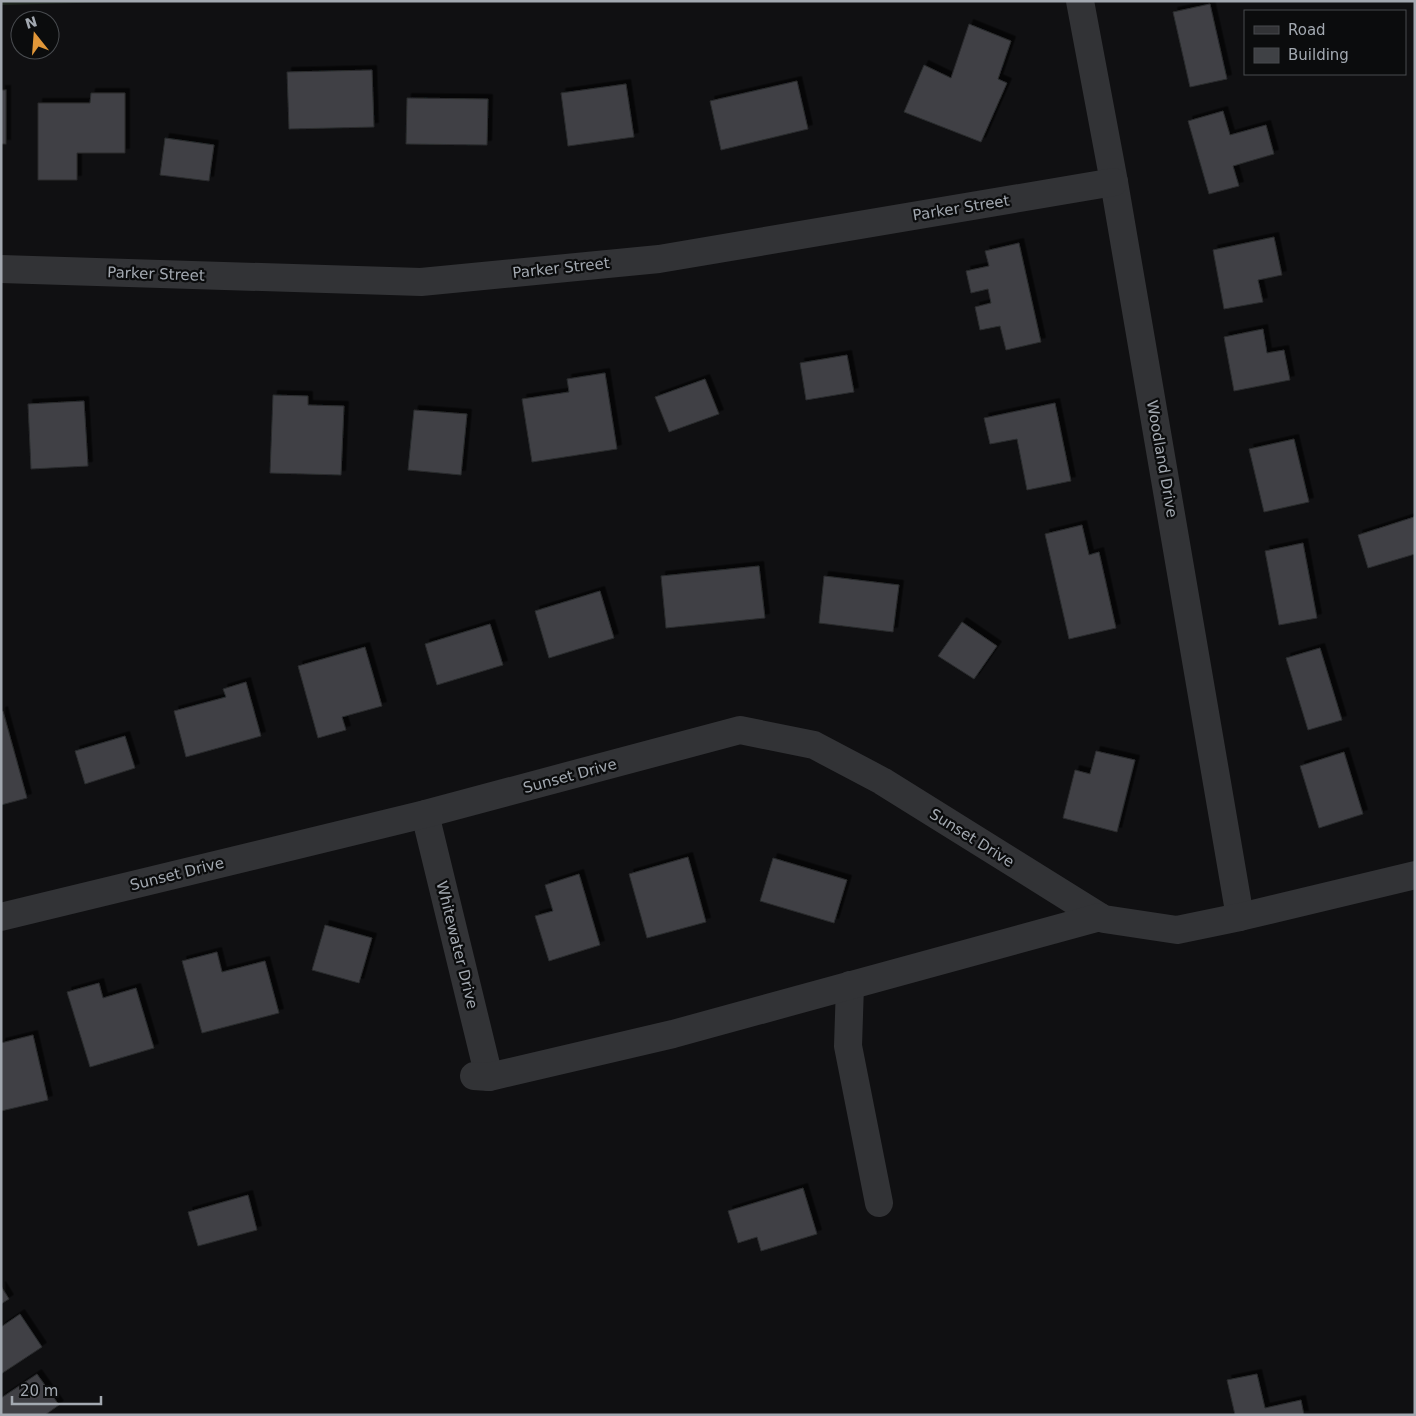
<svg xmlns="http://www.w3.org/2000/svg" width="1416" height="1416" viewBox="0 0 1416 1416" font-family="'DejaVu Sans',sans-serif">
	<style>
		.green { fill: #1d241d }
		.building { fill: #3f4145; stroke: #2a2b2d; filter: url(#shadow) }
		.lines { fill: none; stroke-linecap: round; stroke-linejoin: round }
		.minor { stroke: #323336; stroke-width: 28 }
		.labels { text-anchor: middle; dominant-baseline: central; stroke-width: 4.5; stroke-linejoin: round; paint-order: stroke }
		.street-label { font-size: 15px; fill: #a3a9b1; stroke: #0b0c0d }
	</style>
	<defs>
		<filter id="shadow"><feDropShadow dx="4.5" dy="-4.5" stdDeviation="0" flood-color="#0009"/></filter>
	</defs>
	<rect width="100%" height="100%" fill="#101012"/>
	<polygon class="green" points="1,1 154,1 1,5"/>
	<g class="building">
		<polygon points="1210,4 1227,79 1190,87 1173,12"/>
		<polygon points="969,24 1011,41 998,79 1007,83 981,142 904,112 924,65 951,78"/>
		<polygon points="372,70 374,127 289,129 287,72"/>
		<polygon points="797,81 808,129 721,150 710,101"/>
		<polygon points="626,84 634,137 568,146 561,93"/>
		<rect x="1" y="90" width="5" height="54"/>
		<polygon points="91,93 125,93 125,153 77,153 77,180 38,180 38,103 90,103"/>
		<polygon points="407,98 488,99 487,145 406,144"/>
		<polygon points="1223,111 1230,135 1266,125 1274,154 1233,166 1239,186 1209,194 1188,121"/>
		<polygon points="165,138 214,145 209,181 160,175"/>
		<polygon points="1274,237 1282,275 1258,280 1263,302 1224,309 1213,250"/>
		<polygon points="1019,243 1041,342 1006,350 1000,326 980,330 975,307 991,303 988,289 971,293 966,271 989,266 985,251"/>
		<polygon points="1263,329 1267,353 1284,350 1290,380 1234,391 1224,337"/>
		<polygon points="847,355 854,392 806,400 800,363"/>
		<polygon points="605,373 617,449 532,462 522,399 569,392 567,379"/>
		<polygon points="705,379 719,414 669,432 655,397"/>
		<polygon points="273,395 308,396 308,405 344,406 341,475 270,473"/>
		<polygon points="84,401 88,466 31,469 28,404"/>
		<polygon points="1055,403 1071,481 1027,490 1017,439 990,444 984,418"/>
		<polygon points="414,410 467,414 461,475 408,470"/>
		<polygon points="1294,439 1309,502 1264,512 1249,449"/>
		<polygon points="1414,517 1415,554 1368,568 1358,535"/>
		<polygon points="1082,525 1089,555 1099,552 1116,628 1069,639 1045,534"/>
		<polygon points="1303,543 1317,618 1279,625 1265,551"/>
		<polygon points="759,566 765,618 666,628 661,576"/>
		<polygon points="824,576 899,585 893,632 819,623"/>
		<polygon points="600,591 614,638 549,658 535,611"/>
		<polygon points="962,622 997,646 974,679 938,656"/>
		<polygon points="490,624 503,665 437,685 425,644"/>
		<polygon points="365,647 382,706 342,717 346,730 318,738 298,666"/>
		<polygon points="1320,648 1342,720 1308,730 1286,658"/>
		<polygon points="246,682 261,736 186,757 174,711 226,697 223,689"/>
		<polygon points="3,711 27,798 1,805 1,712"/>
		<polygon points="125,736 135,768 85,784 75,751"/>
		<polygon points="1096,751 1135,760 1117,832 1063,818 1075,770 1090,774"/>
		<polygon points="1344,752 1363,814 1319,828 1300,766"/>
		<polygon points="688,857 706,922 647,938 629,874"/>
		<polygon points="773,858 847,880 834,923 760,901"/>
		<polygon points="579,874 600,945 549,961 535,916 553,911 545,885"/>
		<polygon points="325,925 372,938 359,983 312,970"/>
		<polygon points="217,952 222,972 265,961 279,1013 202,1033 182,961"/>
		<polygon points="99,983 103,998 136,988 154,1048 90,1067 67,992"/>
		<polygon points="33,1035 48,1100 1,1111 1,1043"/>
		<polygon points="803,1188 817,1234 761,1251 757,1237 738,1243 728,1211"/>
		<polygon points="248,1195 257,1230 198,1246 188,1212"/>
		<polygon points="1,1286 9,1299 1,1304"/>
		<polygon points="20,1314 42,1347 1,1374 1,1327"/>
		<polygon points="37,1374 59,1405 45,1415 2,1415 1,1398"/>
		<polygon points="1257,1374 1265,1408 1301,1400 1304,1415 1235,1415 1227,1380"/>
	</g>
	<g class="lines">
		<g class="minor">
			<polyline points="1080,1 1114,182 1240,917"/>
			<polyline points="1,269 421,282 659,259 1114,182"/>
			<polyline points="425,814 489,1077"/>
			<polyline points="1,917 425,814 740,730 814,745 882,781 1100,917"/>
			<polyline points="850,985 848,1046 879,1203"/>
			<polyline points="474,1076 489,1077 673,1034 1100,917 1104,919 1177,930 1240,917 1415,875"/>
		</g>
	</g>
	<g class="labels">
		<g class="street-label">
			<text transform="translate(961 208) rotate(-9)">Parker Street</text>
			<text transform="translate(561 268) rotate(-6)">Parker Street</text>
			<text transform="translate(156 274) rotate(2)">Parker Street</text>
			<text transform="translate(1162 459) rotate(80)">Woodland Drive</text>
			<text transform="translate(570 776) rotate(-15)">Sunset Drive</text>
			<text transform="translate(972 838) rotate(32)">Sunset Drive</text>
			<text transform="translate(177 874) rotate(-14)">Sunset Drive</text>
			<text transform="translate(457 945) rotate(76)">Whitewater Drive</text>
		</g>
	</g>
	<rect width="1416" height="1416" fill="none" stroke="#a3a9b1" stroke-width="5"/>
	<rect x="1244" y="10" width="162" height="65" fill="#0b0c0d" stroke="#484b4f"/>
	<rect x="1254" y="26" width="25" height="8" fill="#323336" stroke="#484b4f"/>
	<text x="1288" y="35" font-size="15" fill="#a3a9b1">Road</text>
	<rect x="1254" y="48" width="25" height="15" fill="#3f4145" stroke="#484b4f"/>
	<text x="1288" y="60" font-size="15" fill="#a3a9b1">Building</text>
	<g transform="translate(35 35) rotate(343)"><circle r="24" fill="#0b0c0d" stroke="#484b4f"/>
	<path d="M0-4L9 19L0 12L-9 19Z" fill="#e19739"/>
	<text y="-8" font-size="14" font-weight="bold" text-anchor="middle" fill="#a3a9b1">N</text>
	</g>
	<path d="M12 1396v8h89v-8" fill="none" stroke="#a3a9b1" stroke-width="2.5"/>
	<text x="20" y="1396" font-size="15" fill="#a3a9b1" stroke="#0b0c0d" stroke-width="4" paint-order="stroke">20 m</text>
</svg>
